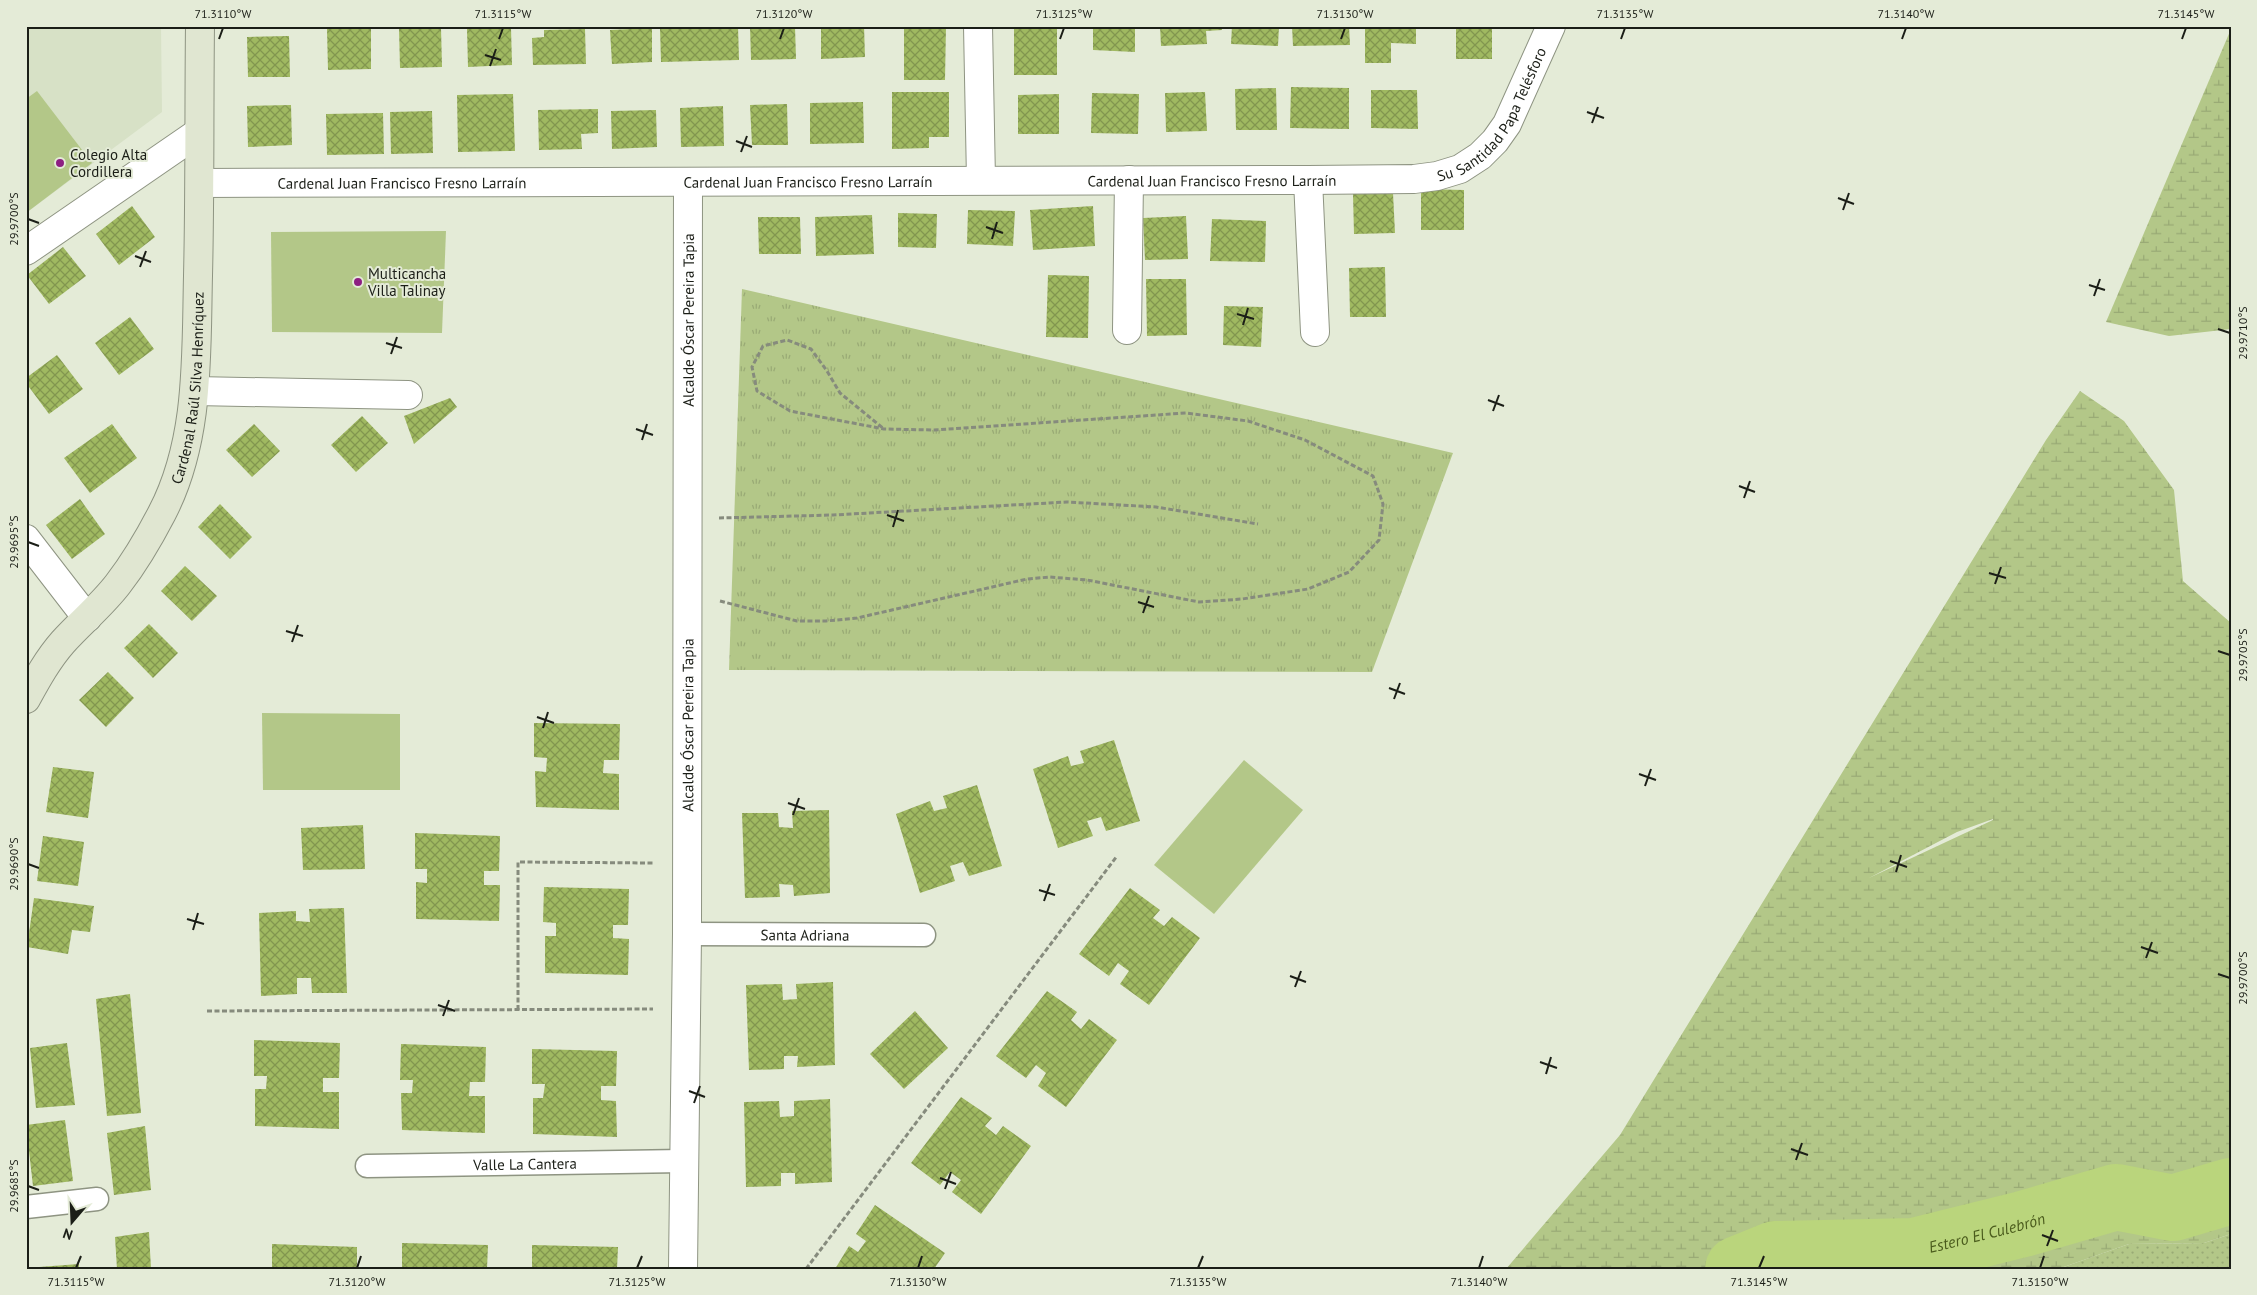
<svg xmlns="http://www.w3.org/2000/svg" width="2257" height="1295" viewBox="0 0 2257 1295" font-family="'PT Sans',sans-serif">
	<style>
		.built { fill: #d7e1c6 }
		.grass { fill: url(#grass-dots) }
		.wetland { fill: url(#wetland-marsh); fill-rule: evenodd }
		.park { fill: url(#park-tufts) }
		.pitch { fill: #b3c788 }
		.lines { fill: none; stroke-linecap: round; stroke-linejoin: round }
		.river { stroke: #bad57c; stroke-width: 66 }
		.building { fill: url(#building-cross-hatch) }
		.lane-casing { stroke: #8e9482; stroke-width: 25 }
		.street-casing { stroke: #8e9482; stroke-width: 30 }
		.secondary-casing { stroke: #8e9482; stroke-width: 30 }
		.path { stroke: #868b7d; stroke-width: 3; stroke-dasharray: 5 2.5; stroke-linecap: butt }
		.lane { stroke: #fff; stroke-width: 22 }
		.street { stroke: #fff; stroke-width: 28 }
		.secondary { stroke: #e0e6d1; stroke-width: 28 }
		.ticks { fill: none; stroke: #1b1e17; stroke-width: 2 }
		.poi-dot { fill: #8d1f82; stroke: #e4ebd7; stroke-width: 2 }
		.labels { text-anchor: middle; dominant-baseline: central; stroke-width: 4; stroke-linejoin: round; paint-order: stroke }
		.street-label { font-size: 15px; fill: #1b1e17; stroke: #e4ebd7 }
		.poi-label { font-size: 15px; fill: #1b1e17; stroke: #e4ebd7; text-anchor: start }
		.water-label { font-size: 16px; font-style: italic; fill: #4b5c1d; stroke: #e4ebd7 }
		.neatline { fill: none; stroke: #1b1e17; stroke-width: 2 }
		.ticks-label { font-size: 12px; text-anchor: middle; fill: #1b1e17 }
	</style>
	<defs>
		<pattern id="grass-dots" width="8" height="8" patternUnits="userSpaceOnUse" patternTransform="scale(1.25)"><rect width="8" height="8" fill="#b3c788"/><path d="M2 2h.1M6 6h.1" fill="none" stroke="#99aa75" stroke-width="1.8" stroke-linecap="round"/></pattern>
		<pattern id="wetland-marsh" width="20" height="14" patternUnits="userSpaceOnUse" patternTransform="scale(1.25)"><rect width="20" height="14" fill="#b3c788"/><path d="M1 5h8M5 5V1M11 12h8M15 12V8" fill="none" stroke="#99aa75"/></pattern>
		<pattern id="park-tufts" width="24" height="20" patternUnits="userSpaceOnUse" patternTransform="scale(1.25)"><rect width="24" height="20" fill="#b3c788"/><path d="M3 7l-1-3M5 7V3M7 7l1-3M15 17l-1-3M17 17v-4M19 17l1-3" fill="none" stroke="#99aa75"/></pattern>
		<pattern id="building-cross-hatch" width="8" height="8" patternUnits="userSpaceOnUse" patternTransform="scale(1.25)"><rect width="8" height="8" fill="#a0b961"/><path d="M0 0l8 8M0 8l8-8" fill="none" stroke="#82964f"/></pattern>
	</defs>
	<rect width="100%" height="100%" fill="#e4ebd7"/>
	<polygon class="built" points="26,26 161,26 162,112 26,213"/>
	<polygon class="grass" points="2231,1234 2231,1269 2058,1269 2129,1244 2204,1243"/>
	<g class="wetland">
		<polygon points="2231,29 2231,329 2169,336 2106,322"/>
		<path d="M2080,391L2124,421L2174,490L2183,581L2231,623V1234L2204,1243L2129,1244L2058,1269H1506L1620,1135L2046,440ZM1993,819V820L1869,878L1957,832Z"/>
	</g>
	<polygon class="park" points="742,289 1453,453 1372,672 729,670"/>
	<g class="pitch">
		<polygon points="37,91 92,163 26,213 26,99"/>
		<polygon points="446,231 442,333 272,332 271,232"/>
		<polygon points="262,713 400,714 400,790 263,790"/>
		<polygon points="1244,760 1303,810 1214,914 1154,865"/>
	</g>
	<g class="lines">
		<path class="river" id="s1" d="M1738,1269L1775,1254L1914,1251L2023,1224L2116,1197L2173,1208L2231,1191"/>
	</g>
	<g class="building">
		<polygon points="680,26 738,26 739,60 661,62 660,28"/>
		<polygon points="750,26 795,26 796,59 751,60"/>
		<polygon points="821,26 864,26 865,57 821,59"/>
		<polygon points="904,26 946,26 945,80 904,80"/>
		<rect x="1014" y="26" width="43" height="49"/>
		<polygon points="1093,26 1135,26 1135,52 1093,50"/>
		<polygon points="1160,26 1222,26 1222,30 1206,31 1207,44 1161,46"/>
		<polygon points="1232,26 1279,26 1278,46 1231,44"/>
		<polygon points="1292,26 1349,26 1350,45 1293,46"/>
		<polygon points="1365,26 1416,26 1416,44 1391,43 1391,63 1365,63"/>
		<rect x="1456" y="26" width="36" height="33"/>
		<polygon points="371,28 371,69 328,70 327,29"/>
		<polygon points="399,28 441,28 442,67 400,68"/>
		<polygon points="511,28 512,65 468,67 467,29"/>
		<polygon points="652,28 652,62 612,64 610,30"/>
		<polygon points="585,29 586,64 533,65 532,38 544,37 544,30"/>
		<polygon points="289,36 290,77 248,77 247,37"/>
		<polygon points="1291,87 1349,88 1349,129 1290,128"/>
		<polygon points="1276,88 1277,130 1236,130 1235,89"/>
		<polygon points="1371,90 1417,90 1418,129 1371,128"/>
		<polygon points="892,92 949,92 949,137 929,137 929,148 892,149"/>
		<polygon points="1205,92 1207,131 1166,132 1165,93"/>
		<polygon points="1092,93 1139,94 1138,134 1091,133"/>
		<polygon points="513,94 515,151 458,152 457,95"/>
		<polygon points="1059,94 1059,134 1018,134 1018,95"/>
		<polygon points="863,102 864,143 810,144 810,103"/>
		<polygon points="787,104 788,145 752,145 750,105"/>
		<polygon points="291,105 292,145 248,147 247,106"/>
		<polygon points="723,106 724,146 681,147 680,108"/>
		<polygon points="598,109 598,133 581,134 582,149 539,150 538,110"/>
		<polygon points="656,110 657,147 612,149 611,111"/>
		<polygon points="432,111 433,153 391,154 390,112"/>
		<polygon points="383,113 384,154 327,155 326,114"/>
		<polygon points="1421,189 1464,190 1464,230 1421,230"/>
		<polygon points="1393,193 1395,233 1354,234 1353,194"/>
		<polygon points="132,206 155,237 119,265 96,234"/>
		<polygon points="1093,206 1095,246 1033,250 1030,210"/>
		<polygon points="968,210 1015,211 1013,246 967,244"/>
		<polygon points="898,213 937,214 936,248 898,247"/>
		<polygon points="872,215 874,254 816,256 815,217"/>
		<polygon points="1186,216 1188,259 1145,260 1143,218"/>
		<polygon points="758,217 800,217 801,254 759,254"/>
		<polygon points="1212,219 1266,221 1265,262 1210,261"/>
		<polygon points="63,247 86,276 49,304 27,275"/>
		<polygon points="1385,267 1386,317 1350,317 1349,268"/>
		<polygon points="1048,275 1089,276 1088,338 1046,337"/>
		<polygon points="1146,279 1186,279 1187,335 1147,336"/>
		<polygon points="1224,306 1263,307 1261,347 1223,345"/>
		<polygon points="130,317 154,349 119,375 95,343"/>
		<polygon points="57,355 83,389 49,414 26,383 26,378"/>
		<polygon points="450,398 457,407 414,444 404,416"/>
		<polygon points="362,416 388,443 356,472 331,445"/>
		<polygon points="112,424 137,458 90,493 64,458"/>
		<polygon points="254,424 280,451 252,477 226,450"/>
		<polygon points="80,499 105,534 72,559 46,525"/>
		<polygon points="220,504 252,537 230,559 198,527"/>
		<polygon points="185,566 217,596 192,621 161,591"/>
		<polygon points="149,624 178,653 153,678 124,648"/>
		<polygon points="108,672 134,698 106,727 79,700"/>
		<polygon points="534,723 620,724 619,760 604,760 603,773 619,774 619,810 536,807 535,771 546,772 547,758 534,757"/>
		<polygon points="1114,740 1140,821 1106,831 1101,817 1087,821 1093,836 1058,848 1033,769 1068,756 1071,766 1084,763 1080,751"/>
		<polygon points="53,767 94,772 88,818 46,812"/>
		<polygon points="977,785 1002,866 969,876 963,862 950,866 955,881 920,893 896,814 930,801 934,811 947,808 943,796"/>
		<polygon points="829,810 830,893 794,896 793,885 779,884 780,897 745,898 742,813 778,813 779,827 793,828 792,811"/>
		<polygon points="363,825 365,869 303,870 301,828"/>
		<polygon points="415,833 500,836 499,871 484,871 484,885 500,885 499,921 416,919 416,882 427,883 427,869 415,869"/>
		<polygon points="43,836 84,842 78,886 37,881"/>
		<polygon points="544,887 629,889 628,925 613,925 613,938 629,939 628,975 545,973 545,936 556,936 556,923 543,922"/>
		<polygon points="1130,888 1160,910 1153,918 1164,926 1172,917 1200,938 1149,1005 1120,984 1129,971 1118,963 1109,976 1079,954"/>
		<polygon points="34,898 94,906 90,932 72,930 68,954 27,947"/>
		<polygon points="344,908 347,993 312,993 311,978 297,978 297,994 261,996 259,913 296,911 296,921 310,922 309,909"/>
		<polygon points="833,982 835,1065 797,1067 798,1056 784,1056 784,1069 749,1070 746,985 782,984 783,1000 797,999 796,984"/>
		<polygon points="1047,991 1077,1012 1071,1020 1081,1029 1089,1019 1117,1040 1066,1107 1038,1086 1046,1073 1036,1065 1026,1078 996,1056"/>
		<polygon points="130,994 141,1113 107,1116 96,999"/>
		<polygon points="915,1011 948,1048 904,1089 870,1054"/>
		<polygon points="254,1040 340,1043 339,1078 323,1078 323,1092 339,1092 339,1129 255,1126 255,1089 266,1089 267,1076 254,1076"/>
		<polygon points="67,1043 75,1105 36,1108 30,1048"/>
		<polygon points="401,1044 486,1047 485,1082 470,1082 469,1096 485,1096 485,1133 402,1130 401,1093 412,1093 413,1080 400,1080"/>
		<polygon points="532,1049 617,1051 616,1086 601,1086 601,1100 616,1101 617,1137 533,1134 533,1098 543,1098 545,1084 532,1084"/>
		<polygon points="961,1097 992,1118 985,1126 996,1135 1003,1126 1031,1146 981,1214 952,1192 961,1180 950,1172 940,1185 911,1163"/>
		<polygon points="830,1099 832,1182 795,1184 795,1173 781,1173 781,1186 746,1187 744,1102 779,1101 780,1117 794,1116 794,1101"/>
		<polygon points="65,1120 73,1181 33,1186 26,1125"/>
		<polygon points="145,1126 151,1190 114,1195 107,1133"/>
		<polygon points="875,1205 945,1253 934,1269 835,1269 849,1246 858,1252 866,1241 856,1234"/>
		<polygon points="149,1232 151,1269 117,1269 115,1237"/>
		<polygon points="402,1243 488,1245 487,1269 402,1269"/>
		<polygon points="272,1244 357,1247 357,1269 272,1269"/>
		<polygon points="532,1245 618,1247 617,1269 532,1269"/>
		<polygon points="79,1264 79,1269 39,1269 39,1267"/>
	</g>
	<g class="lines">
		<defs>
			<g id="lane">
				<path id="s2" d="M687,934L924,935"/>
				<path id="s3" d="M367,1166L683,1161"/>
				<polyline points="26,1207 97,1199"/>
			</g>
			<g id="street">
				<polyline points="978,26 981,180"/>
				<polyline points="1308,180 1315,332"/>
				<path id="s4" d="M200,183L1308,180L1414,179L1437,176L1460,169L1480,156L1495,141L1507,124L1551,26"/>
				<polyline points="26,251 199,132"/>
				<polyline points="1127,330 1129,180"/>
				<polyline points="195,391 408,395"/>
				<polyline points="26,539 87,618"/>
				<path id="s5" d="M683,1269L687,934L688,182"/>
			</g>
			<g id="secondary">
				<path id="s6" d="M26,699C37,679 48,659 63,642C81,622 102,605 118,584C135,562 149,538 162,513C200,440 196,356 198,276C200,193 199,110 200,26"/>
			</g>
		</defs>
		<use href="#lane" class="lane-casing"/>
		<use href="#street" class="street-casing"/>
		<use href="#secondary" class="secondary-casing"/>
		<g class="path">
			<polyline points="719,518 833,515 1067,502 1156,507 1258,524"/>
			<polyline points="720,601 797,621 826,621 857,618 1027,579 1050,577 1087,580 1199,602 1242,599 1308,589 1349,572 1379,540 1383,504 1373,476 1305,440 1248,421 1186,413 934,430 884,429 790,411 757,391 752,367 763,346 787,340 811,349 827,371 840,393 884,429"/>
			<polyline points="518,1010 518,862 654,863"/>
			<polyline points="207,1011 653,1009"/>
			<polyline points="806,1269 1117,856"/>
		</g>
		<use href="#lane" class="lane"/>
		<use href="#street" class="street"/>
		<use href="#secondary" class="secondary"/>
	</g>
	<path class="ticks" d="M219,39L223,28M499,39L503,28M780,39L784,28M1060,39L1064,28M1341,39L1345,28M1621,39L1625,28M1902,39L1906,28M2182,39L2186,28M485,55L501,60M490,66L496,49M1587,112L1604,118M1592,123L1598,107M736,141L752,147M741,152L747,136M1838,198L1854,204M1843,210L1849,193M28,219L39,223M986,227L1003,233M992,239L997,222M135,256L151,262M140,267L146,251M2089,285L2105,290M2094,296L2100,279M1237,314L1254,319M1243,325L1248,308M2218,329L2230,333M386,343L402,348M391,354L397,337M1488,400L1504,406M1493,411L1499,395M636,429L653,435M642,440L647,424M1739,486L1755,492M1744,498L1750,481M887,515L904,521M893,527L898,510M28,542L39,546M1989,573L2006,578M1995,584L2001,567M1138,602L1154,607M1143,613L1149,596M286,631L303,636M292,642L298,625M2218,651L2230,655M1389,688L1405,694M1394,699L1400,683M537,717L554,723M543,728L548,712M1639,774L1656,780M1645,786L1651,769M788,803L805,809M793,815L799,798M1890,861L1907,867M28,864L39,868M1896,872L1901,855M1039,890L1055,895M1044,901L1050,884M187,919L204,924M193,930L198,913M2141,947L2158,953M2146,958L2152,942M2218,974L2230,978M1290,976L1306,982M1295,987L1301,971M438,1005L455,1011M443,1016L449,1000M1540,1062L1557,1068M1546,1074L1551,1057M689,1091L705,1097M694,1103L700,1086M1791,1149L1808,1155M1796,1160L1802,1143M940,1178L956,1184M28,1186L39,1190M945,1189L951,1172M2042,1235L2058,1241M2047,1246L2053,1230M76,1268L81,1256M357,1268L361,1256M637,1268L642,1256M918,1268L922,1256M1198,1268L1203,1256M1479,1268L1483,1256M1759,1268L1764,1256M2040,1268L2044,1256"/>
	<g class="poi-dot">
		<circle cx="60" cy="163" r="5"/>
		<circle cx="358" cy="282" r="5"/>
	</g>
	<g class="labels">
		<g class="street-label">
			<text stroke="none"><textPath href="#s4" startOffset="1324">Su Santidad Papa Telésforo</textPath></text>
			<text stroke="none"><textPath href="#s4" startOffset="1012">Cardenal Juan Francisco Fresno Larraín</textPath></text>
			<text stroke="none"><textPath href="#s4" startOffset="608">Cardenal Juan Francisco Fresno Larraín</textPath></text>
			<text stroke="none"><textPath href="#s4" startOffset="202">Cardenal Juan Francisco Fresno Larraín</textPath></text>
			<text stroke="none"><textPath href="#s5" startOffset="949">Alcalde Óscar Pereira Tapia</textPath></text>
			<text stroke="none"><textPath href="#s6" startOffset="361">Cardenal Raúl Silva Henríquez</textPath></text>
			<text stroke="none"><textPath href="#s5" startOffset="544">Alcalde Óscar Pereira Tapia</textPath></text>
			<text stroke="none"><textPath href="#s2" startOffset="118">Santa Adriana</textPath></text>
			<text stroke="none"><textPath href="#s3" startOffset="158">Valle La Cantera</textPath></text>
		</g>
		<g class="poi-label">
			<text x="70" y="154">Colegio Alta<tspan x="70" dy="17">Cordillera</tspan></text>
			<text x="368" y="273">Multicancha<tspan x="368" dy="17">Villa Talinay</tspan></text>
		</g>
		<g class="water-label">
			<text stroke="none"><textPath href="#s1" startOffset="254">Estero El Culebrón</textPath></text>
		</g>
	</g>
	<rect width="2257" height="1295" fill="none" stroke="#e4ebd7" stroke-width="55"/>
	<g transform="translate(72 1222) rotate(199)" stroke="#e4ebd7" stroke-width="4" paint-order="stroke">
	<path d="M0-4L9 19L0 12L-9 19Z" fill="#1b1e17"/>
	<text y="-8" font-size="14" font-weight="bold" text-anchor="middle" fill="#1b1e17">N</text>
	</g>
	<rect x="28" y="28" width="2202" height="1240" class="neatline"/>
	<g class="ticks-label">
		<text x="223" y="18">71.3110°W</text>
		<text x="503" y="18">71.3115°W</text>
		<text x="784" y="18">71.3120°W</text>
		<text x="1064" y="18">71.3125°W</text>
		<text x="1345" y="18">71.3130°W</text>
		<text x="1625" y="18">71.3135°W</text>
		<text x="1906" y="18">71.3140°W</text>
		<text x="2186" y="18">71.3145°W</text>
		<text transform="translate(14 219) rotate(-90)" y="4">29.9700°S</text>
		<text transform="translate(2243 333) rotate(-90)" y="4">29.9710°S</text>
		<text transform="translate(14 542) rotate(-90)" y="4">29.9695°S</text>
		<text transform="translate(2243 655) rotate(-90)" y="4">29.9705°S</text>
		<text transform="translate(14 864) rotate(-90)" y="4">29.9690°S</text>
		<text transform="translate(2243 978) rotate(-90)" y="4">29.9700°S</text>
		<text transform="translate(14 1186) rotate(-90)" y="4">29.9685°S</text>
		<text x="76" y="1286">71.3115°W</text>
		<text x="357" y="1286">71.3120°W</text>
		<text x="637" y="1286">71.3125°W</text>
		<text x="918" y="1286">71.3130°W</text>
		<text x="1198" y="1286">71.3135°W</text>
		<text x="1479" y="1286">71.3140°W</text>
		<text x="1759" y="1286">71.3145°W</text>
		<text x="2040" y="1286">71.3150°W</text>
	</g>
</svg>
